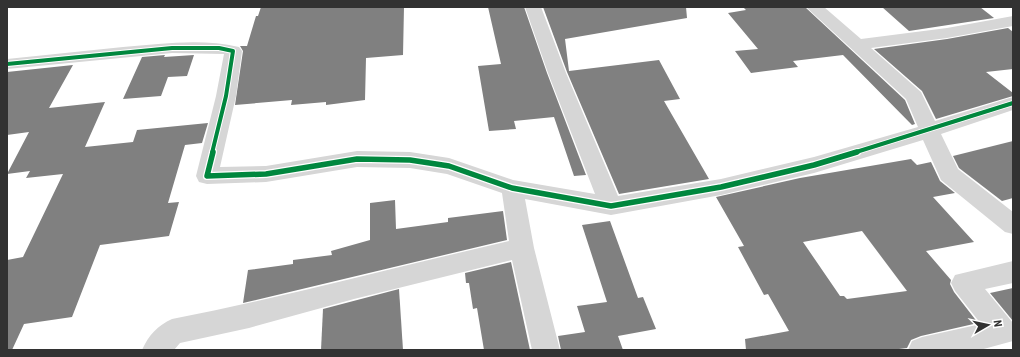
<svg xmlns="http://www.w3.org/2000/svg" width="1020" height="357" viewBox="0 0 1020 357" font-family="'Roboto Condensed',sans-serif">
	<style>
		.building { fill: #808080; fill-rule: evenodd }
		.lines { fill: none; stroke-linecap: round; stroke-linejoin: round }
		.street { fill: #d6d6d6; fill-rule: evenodd }
		.cycleway-far1-casing { stroke: #fff; stroke-width: 6 }
		.cycleway-casing { stroke: #fff; stroke-width: 8 }
		.cycleway-far1 { stroke: #00873e; stroke-width: 4 }
		.cycleway { stroke: #00873e; stroke-width: 5.5 }
	</style>
	<rect width="100%" height="100%" fill="#fff"/>
	<g class="building">
		<polygon points="261,7 404,7 403,55 366,58 365,100 326,105 326,102 291,105 292,100 235,105 243,51 240,46 247,46 256,16 258,16"/>
		<polygon points="488,7 524,7 547,73 586,175 574,176 554,117 514,121 516,129 489,131 478,66 501,64"/>
		<polygon points="543,7 686,7 687,18 565,39 569,71 659,60 680,99 664,101 709,179 619,194 567,72"/>
		<polygon points="743,7 805,7 905,100 915,124 912,125 843,55 793,61 798,67 751,73 735,51 758,49 728,13 746,10"/>
		<polygon points="882,7 980,7 994,18 909,31"/>
		<polygon points="1008,28 1013,32 1013,69 986,72 1013,93 1013,96 936,119 922,91 874,49 947,39"/>
		<polygon points="165,55 164,57 194,55 187,76 168,77 161,96 123,99 142,57"/>
		<polygon points="73,65 49,108 105,102 85,147 133,142 137,130 208,123 202,143 185,145 168,203 179,202 169,236 100,245 72,317 24,324 12,350 7,350 7,260 23,257 63,174 26,178 30,171 7,174 29,132 7,135 7,72"/>
		<polygon points="1013,141 1013,198 1002,201 959,168 953,156"/>
		<path d="M911,159L917,165L931,162L940,181L955,193L933,197L974,242L926,251L951,280L950,284L954,292L978,323L921,336L911,340L907,348L891,350H746L745,339L789,331L768,294L764,295L738,247L744,246L716,197L800,178ZM862,231L907,291L847,299L844,296H840L803,242Z"/>
		<polygon points="395,200 396,229 448,222 448,218 503,211 507,240 243,303 248,270 293,264 293,260 332,255 331,251 370,240 370,203"/>
		<polygon points="610,221 638,298 643,297 656,329 618,336 623,350 561,350 558,336 585,332 577,306 607,302 582,225"/>
		<polygon points="511,262 530,350 484,350 477,308 473,309 469,283 466,283 465,273"/>
		<polygon points="1013,288 1013,321 990,293"/>
		<polygon points="399,289 403,350 321,350 323,309"/>
	</g>
	<g class="lines">
		<g class="street">
			<path d="M525,7H541L566,73L618,196L721,179L814,157L918,127L906,99L806,7H824L861,39L947,28L1013,16V26L947,38L871,48L921,92L935,121L1013,97V110L941,134L958,169L1013,212V234L1005,232L941,180L923,140L814,173L721,195L611,215L525,199L534,248L560,350H532L512,260L354,299L249,328L180,343L174,350H142C148,336 158,325 172,319C285,297 396,267 509,241L502,193L447,174L410,168L357,167L266,182L207,184L199,182L196,176L216,96L224,54L172,53L7,69V59C46,55 84,51 123,47C161,44 201,38 239,47L242,51L236,96L220,167L266,166L357,151L410,152L449,158L513,180L595,194L548,73Z"/>
			<polygon points="1013,261 1013,283 985,289 1013,323 1013,341 980,350 908,350 912,341 922,337 981,324 955,291 951,283 955,275"/>
		</g>
		<defs>
			<g id="cycleway-far1">
				<polyline points="7,64 172,48 219,48 233,51 226,96 212,153"/>
				<polyline points="853,153 1013,103"/>
			</g>
			<polyline id="cycleway" points="213,152 207,176 266,174 357,159 410,160 449,166 512,188 611,206 721,187 814,165 857,152"/>
		</defs>
		<use href="#cycleway-far1" class="cycleway-far1-casing"/>
		<use href="#cycleway" class="cycleway-casing"/>
		<use href="#cycleway-far1" class="cycleway-far1"/>
		<use href="#cycleway" class="cycleway"/>
	</g>
	<rect width="1020" height="357" fill="none" stroke="#323232" stroke-width="16"/>
	<g transform="translate(988 325) rotate(81)" stroke="#ffffff" stroke-width="3" paint-order="stroke">
	<path d="M0-3L7 15L0 10L-7 15Z" fill="#323232"/>
	<text y="-6" font-size="11" font-weight="bold" text-anchor="middle" fill="#323232">N</text>
	</g>
</svg>
